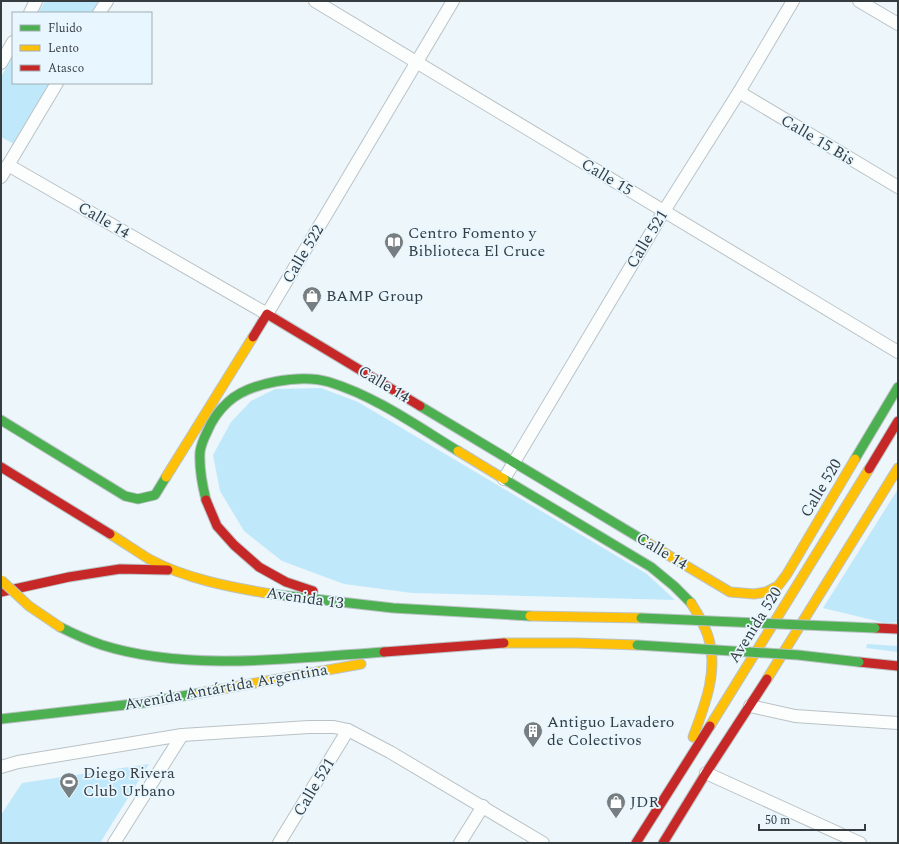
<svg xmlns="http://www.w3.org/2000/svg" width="899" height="844" viewBox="0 0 899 844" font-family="Spectral,serif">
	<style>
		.green { fill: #c0e8fb }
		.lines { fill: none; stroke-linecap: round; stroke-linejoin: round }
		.street-casing { stroke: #bac2c5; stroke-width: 14 }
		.fast-casing { stroke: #bac2c5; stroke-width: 11 }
		.slow-casing { stroke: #bac2c5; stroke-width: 11 }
		.jam-casing { stroke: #bac2c5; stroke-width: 11 }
		.street { stroke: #fcfefe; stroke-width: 12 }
		.fast { stroke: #4caf50; stroke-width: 9 }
		.slow { stroke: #ffc107; stroke-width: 9 }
		.jam { stroke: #c62828; stroke-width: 9 }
		.fast-bridge-casing { stroke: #bac2c5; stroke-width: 11; stroke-linecap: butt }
		.slow-bridge-casing { stroke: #bac2c5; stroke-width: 11; stroke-linecap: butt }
		.fast-bridge { stroke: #4caf50; stroke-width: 9 }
		.slow-bridge { stroke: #ffc107; stroke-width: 9 }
		.labels { text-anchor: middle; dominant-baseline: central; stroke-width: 3.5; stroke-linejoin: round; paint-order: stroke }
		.street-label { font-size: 16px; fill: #363d41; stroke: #e8f7ff }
		.poi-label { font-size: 16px; fill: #363d41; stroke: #e8f7ff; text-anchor: start }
	</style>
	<rect width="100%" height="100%" fill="#edf6fa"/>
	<g class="green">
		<polygon points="45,1 98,1 92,13 38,13"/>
		<polygon points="13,56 13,83 52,83 16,145 1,137 1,77"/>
		<polygon points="321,388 358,402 647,574 675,600 412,593 344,584 282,561 244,531 220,491 213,455 231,422 251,401 275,389"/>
		<polygon points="898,489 898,622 885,623 823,608"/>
		<polygon points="867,644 898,646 898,652 866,648"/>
		<polygon points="149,764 100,843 1,843 1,815 22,783"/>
	</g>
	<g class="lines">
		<defs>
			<g id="street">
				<polyline points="315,1 898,352"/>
				<polyline points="859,1 898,24"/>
				<polyline points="30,13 36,1"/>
				<polyline points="99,13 107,1"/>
				<polyline points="1,63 13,42"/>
				<polyline points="739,92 898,187"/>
				<polyline points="8,165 267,314 453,1"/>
				<polyline points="1,177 57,83"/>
				<polyline points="504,479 664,211 739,92 793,1"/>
				<polyline points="750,706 795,716 898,723"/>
				<polyline points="1,767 18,762 182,735 309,727 334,727 348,730 390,752 543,843"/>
				<polyline points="706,773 860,843"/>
				<polyline points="114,843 182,735"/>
				<polyline points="279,843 348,730"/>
				<polyline points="460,843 483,806"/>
			</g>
			<g id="fast">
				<polyline points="420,406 648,543"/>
				<polyline points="1,420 125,496 138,499 155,495 166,477"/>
				<polyline points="855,459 898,387"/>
				<polyline points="504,479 651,567 674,586 691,603"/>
				<path d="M206,500C202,484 199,468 200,452C201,445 204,438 207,432C212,420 218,411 228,402C250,382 301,374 329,382C375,396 417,426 458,451"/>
				<polyline points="271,594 393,608 530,616"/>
				<path d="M60,627C74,634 87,640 102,645C187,672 296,658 384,652"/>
				<polyline points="1,719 142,703 200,693"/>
			</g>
			<g id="slow">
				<polyline points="458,451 504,479"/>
				<polyline points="166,477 253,337"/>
				<path d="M110,534C123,542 136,551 149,559C186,579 230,587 271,594"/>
				<polyline points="648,543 730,592 754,594 766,592 778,586 787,574 855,459"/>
				<path d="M691,603C698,614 704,624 708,636C719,670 705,705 693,737"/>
				<polyline points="530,616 641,618"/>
				<polyline points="504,643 577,643 637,645"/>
				<polyline points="767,679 898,468"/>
				<polyline points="200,693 361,664"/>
				<polyline points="710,726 869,469"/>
			</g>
			<g id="jam">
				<polyline points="253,337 267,314 420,406"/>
				<polyline points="1,467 110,534"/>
				<polyline points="869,469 898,421"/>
				<polyline points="206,500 217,526 234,545 259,567 286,582 313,591"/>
				<polyline points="1,592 69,577 120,569 168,570"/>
				<polyline points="875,628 898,629"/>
				<polyline points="384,652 504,643"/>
				<polyline points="859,662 898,666"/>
				<polyline points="636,843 710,726"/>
				<polyline points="663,843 706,773 767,679"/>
			</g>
		</defs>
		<use href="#street" class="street-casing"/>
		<use href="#fast" class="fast-casing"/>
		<use href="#slow" class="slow-casing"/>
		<use href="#jam" class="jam-casing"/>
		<use href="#street" class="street"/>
		<use href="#fast" class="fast"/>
		<use href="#slow" class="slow"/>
		<use href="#jam" class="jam"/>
		<defs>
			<g id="fast-bridge">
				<polyline points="641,618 875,628"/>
				<polyline points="637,645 798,655 859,662"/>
			</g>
			<polyline id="slow-bridge" points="1,580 29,606 60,627"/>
		</defs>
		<use href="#fast-bridge" class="fast-bridge-casing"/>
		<use href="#slow-bridge" class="slow-bridge-casing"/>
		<use href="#fast-bridge" class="fast-bridge"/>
		<use href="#slow-bridge" class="slow-bridge"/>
	</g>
	<defs>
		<symbol id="library-pin" viewBox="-11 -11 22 30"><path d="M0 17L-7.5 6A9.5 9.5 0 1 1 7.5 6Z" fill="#767e82" stroke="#e8f7ff"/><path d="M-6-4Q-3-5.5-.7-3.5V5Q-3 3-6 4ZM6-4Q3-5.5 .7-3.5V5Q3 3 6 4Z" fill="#fff"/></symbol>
		<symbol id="shop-pin" viewBox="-11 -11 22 30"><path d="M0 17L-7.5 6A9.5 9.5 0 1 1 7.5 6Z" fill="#767e82" stroke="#e8f7ff"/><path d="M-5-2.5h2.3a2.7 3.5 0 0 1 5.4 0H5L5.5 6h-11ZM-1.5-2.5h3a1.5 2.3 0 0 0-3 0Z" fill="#fff"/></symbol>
		<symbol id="building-pin" viewBox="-11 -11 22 30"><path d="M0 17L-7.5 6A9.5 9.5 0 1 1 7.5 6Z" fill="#767e82" stroke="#e8f7ff"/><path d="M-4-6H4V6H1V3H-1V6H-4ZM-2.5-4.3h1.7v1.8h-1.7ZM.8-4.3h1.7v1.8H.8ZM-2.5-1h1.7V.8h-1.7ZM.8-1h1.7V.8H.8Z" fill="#fff"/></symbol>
		<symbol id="stadium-pin" viewBox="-11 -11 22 30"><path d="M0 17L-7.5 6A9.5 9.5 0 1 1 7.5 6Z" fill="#767e82" stroke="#e8f7ff"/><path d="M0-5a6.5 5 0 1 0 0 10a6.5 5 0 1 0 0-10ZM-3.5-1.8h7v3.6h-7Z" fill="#fff"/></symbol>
	</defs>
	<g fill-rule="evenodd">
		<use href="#library-pin" x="383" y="231" width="22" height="30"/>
		<use href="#shop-pin" x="301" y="285" width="22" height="30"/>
		<use href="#building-pin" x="522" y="720" width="22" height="30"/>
		<use href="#stadium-pin" x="58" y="771" width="22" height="30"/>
		<use href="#shop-pin" x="605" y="791" width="22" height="30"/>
	</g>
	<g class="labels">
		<g class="street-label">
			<text transform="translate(818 140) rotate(31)">Calle 15 Bis</text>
			<text transform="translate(607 177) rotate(31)">Calle 15</text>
			<text transform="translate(104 220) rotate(30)">Calle 14</text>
			<text transform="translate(647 239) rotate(-59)">Calle 521</text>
			<text transform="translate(303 254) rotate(-59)">Calle 522</text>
			<text transform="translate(384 384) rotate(31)">Calle 14</text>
			<text transform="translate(821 488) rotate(-59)">Calle 520</text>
			<text transform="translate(662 551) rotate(31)">Calle 14</text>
			<text transform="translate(305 598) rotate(8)">Avenida 13</text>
			<text transform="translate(755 625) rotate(-58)">Avenida 520</text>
			<text transform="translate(226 687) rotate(-10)">Avenida Antártida Argentina</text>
			<text transform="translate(314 787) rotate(-59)">Calle 521</text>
		</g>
		<g class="poi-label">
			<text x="408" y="233">Centro Fomento y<tspan x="408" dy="18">Biblioteca El Cruce</tspan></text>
			<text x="326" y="296">BAMP Group</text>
			<text x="547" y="722">Antiguo Lavadero<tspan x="547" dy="18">de Colectivos</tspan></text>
			<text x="83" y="773">Diego Rivera<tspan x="83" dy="18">Club Urbano</tspan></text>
			<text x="630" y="802">JDR</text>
		</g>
	</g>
	<rect width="899" height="844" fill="none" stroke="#363d41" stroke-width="4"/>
	<rect x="12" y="12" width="140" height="72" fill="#e8f7ff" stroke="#a1adb3"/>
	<rect x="20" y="25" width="20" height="6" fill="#4caf50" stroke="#a1adb3"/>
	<text x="48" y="32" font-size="12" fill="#363d41">Fluido</text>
	<rect x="20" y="45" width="20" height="6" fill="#ffc107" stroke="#a1adb3"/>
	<text x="48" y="52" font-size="12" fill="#363d41">Lento</text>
	<rect x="20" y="65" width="20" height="6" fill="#c62828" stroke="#a1adb3"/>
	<text x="48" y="72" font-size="12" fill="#363d41">Atasco</text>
	<path d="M759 824v6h106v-6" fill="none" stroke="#363d41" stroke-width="2"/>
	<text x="765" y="824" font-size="12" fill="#363d41" stroke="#e8f7ff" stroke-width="3" paint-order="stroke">50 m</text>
</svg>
